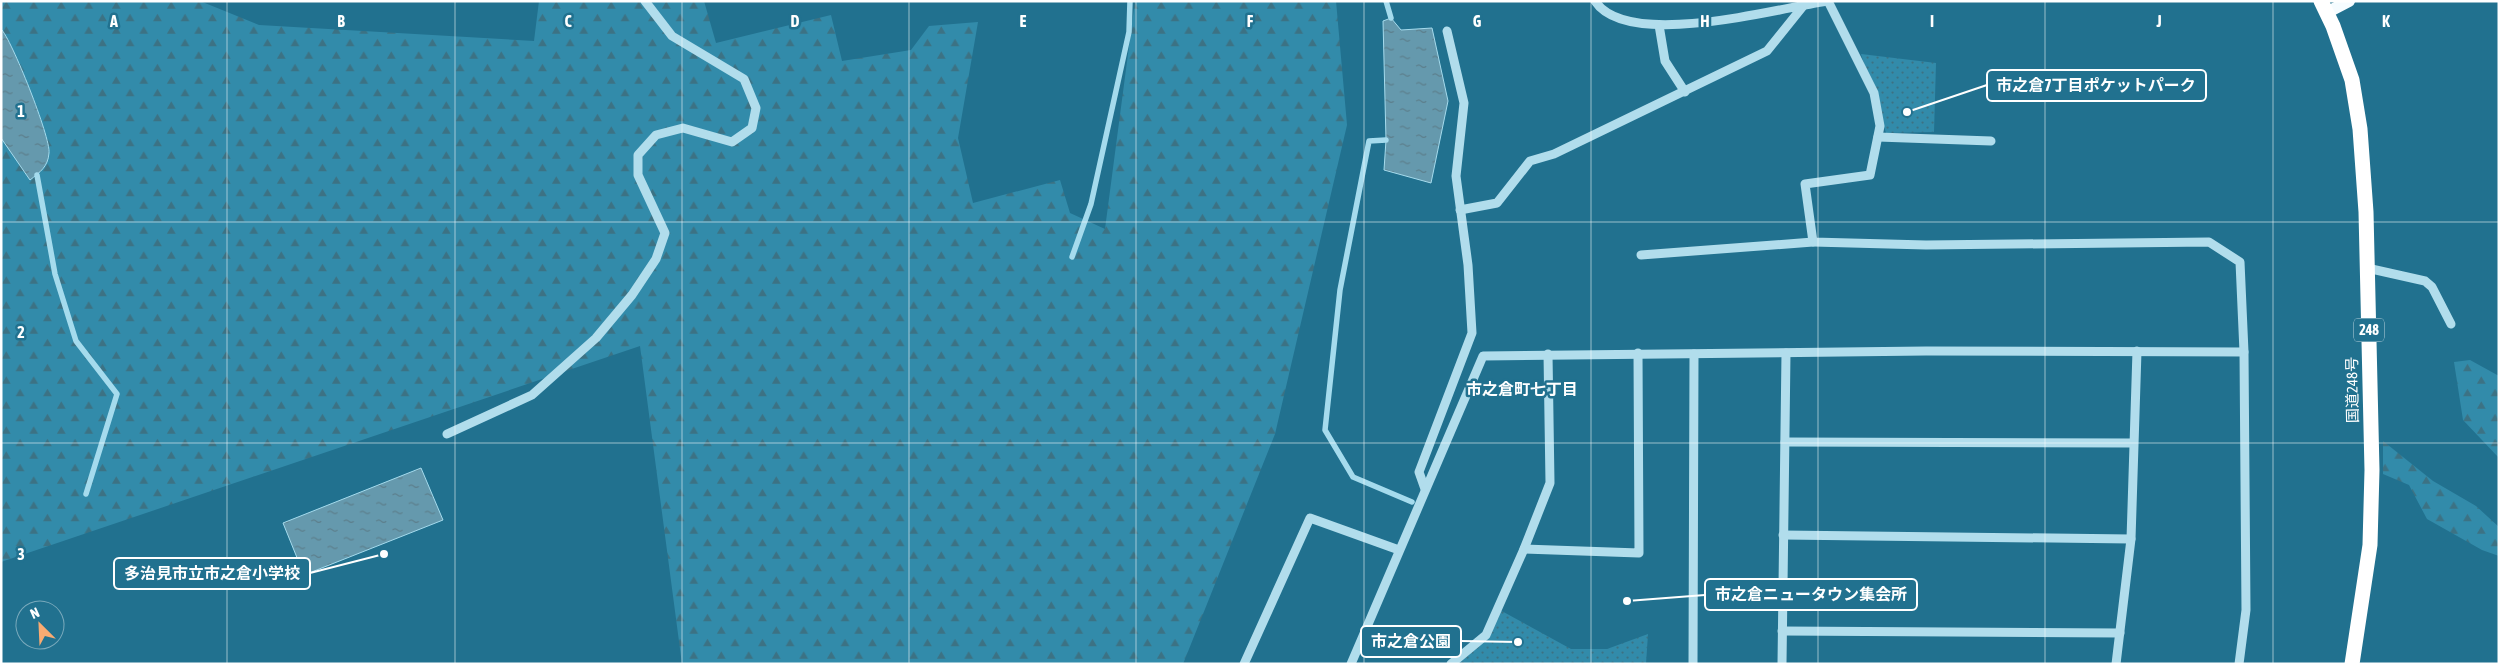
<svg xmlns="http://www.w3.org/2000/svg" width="2500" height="665" viewBox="0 0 2500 665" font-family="'Asap Condensed','Noto Sans JP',sans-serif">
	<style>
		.grass { fill: url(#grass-dots) }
		.forest { fill: url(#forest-firs) }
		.water { fill: url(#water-ripples); stroke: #a5dbed }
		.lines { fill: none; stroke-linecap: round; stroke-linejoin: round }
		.stream { stroke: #a5dbed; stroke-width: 5.5 }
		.minor { stroke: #b1ddec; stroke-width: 9 }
		.major { stroke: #f6fcff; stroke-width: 12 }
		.highway { stroke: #fff; stroke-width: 15 }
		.grid { fill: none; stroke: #fff; stroke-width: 1; stroke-opacity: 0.55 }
		.labels { text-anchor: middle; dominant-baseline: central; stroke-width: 5; stroke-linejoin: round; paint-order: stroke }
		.shield { fill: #21718f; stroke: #bcd4dd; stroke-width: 1 }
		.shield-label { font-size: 14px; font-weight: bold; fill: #fff }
		.street-label { font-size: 15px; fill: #fff; stroke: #21718f }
		.neighbourhood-label { font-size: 16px; font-weight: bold; fill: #fff; stroke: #21718f }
		.grid-label { font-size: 16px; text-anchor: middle; font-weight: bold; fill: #fff; stroke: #21718f; stroke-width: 5; stroke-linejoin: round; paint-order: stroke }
		.leader { fill: none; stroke: #fff; stroke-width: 2 }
		.callout-dot { fill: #fff; stroke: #21718f; stroke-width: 2 }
		.callout { fill: #21718f; stroke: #fff; stroke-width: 2 }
		.callout-label { font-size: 16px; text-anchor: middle; font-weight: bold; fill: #fff }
	</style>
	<defs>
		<pattern id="grass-dots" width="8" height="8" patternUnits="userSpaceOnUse" patternTransform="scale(1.25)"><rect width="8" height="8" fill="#328baa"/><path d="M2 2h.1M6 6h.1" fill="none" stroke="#3c7284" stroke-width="1.8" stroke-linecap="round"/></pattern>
		<pattern id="forest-firs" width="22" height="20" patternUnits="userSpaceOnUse" patternTransform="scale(1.25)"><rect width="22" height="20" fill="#328baa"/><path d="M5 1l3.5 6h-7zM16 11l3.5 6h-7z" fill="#3c7284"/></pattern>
		<pattern id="water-ripples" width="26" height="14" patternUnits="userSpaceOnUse" patternTransform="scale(1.25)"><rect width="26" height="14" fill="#6599ad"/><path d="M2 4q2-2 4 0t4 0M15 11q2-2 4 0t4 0" fill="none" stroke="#5c7e8b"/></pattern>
	</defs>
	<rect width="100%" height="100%" fill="#21718f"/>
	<g class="grass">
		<polygon points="1861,54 1936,63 1934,132 1886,133"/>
		<polygon points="1498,609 1571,649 1607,649 1648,634 1646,664 1456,664 1486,635"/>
	</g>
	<g class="forest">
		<polygon points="1,1 200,1 259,25 534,41 539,1 704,1 716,43 831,15 842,61 911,50 929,26 978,22 958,138 973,203 1060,180 1070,213 1105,229 1135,1 1336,1 1347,125 1275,434 1183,664 682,664 640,346 1,562"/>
		<polygon points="2470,360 2499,376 2499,458 2463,420 2454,362"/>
		<polygon points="2383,441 2433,481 2476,506 2499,527 2499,556 2482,550 2427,519 2409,485 2383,474"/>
	</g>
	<g class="water">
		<polygon points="1391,18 1401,30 1432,28 1448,101 1431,183 1384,170 1386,140 1383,21"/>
		<path d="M1,29C11,38 51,138 49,153C48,167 40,172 30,180L1,138Z"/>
		<polygon points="421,468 443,520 304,575 283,523"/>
	</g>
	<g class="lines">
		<g class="stream">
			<polyline points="1386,1 1391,18"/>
			<polyline points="1386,140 1369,141 1340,290 1325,430 1353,477 1412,502"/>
			<polyline points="37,175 55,274 76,341 117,394 86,494"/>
			<polyline points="1072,257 1091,204 1129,32 1130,1"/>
		</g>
		<g class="minor">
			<path d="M1595,1C1627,50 1775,9 1827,1"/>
			<polyline points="1828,1 1874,93 1880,126 1870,175 1805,184 1813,242 1926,245 2209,242 2240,262 2244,352 2246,610 2239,664"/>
			<polyline points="1659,25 1665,61 1685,92"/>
			<polyline points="1878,137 1991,141"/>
			<polyline points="1460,210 1497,203 1530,161 1554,154 1767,51 1804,5 1804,1"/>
			<polyline points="1641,255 1813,242"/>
			<polyline points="2367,268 2425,281 2432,287 2451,324"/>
			<polyline points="447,434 532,395 596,338 632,295 656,259 665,233 638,175 638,155 656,135 683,128 732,142 752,128 756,108 744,79 672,36 645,1"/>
			<polyline points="1785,442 2133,443"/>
			<polyline points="1425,489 1419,472 1472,333 1468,265 1456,176 1464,103 1447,31"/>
			<polyline points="1783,535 2131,539"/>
			<polyline points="1524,549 1639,553 1638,353"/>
			<polyline points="1782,631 2120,633"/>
			<polyline points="1244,664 1310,518 1399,550"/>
			<polyline points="1351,664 1483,356 1926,351 2244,352"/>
			<polyline points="1451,664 1486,635 1524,549 1550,483 1548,354"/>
			<polyline points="1693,664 1694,354"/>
			<polyline points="1782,664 1786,353"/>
			<polyline points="2116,664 2131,539 2137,351"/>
		</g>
		<polyline class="major" points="2326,13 2349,1"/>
		<polyline class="highway" points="2321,1 2333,26 2352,80 2360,129 2366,212 2372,470 2370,545 2352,664"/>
	</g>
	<path class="grid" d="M227,1V664M455,1V664M682,1V664M909,1V664M1136,1V664M1364,1V664M1591,1V664M1818,1V664M2045,1V664M2273,1V664M1,222H2499M1,443H2499"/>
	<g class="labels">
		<rect class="shield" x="2354" y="318.5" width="30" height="23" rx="4"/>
		<g class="shield-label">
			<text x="2369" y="330">248</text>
		</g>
		<g class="street-label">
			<text transform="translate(2352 390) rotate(-91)">国道248号</text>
		</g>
		<g class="neighbourhood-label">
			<text x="1522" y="389">市之倉町七丁目</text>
		</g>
	</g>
	<g class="grid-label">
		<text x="114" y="27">A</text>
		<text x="341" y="27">B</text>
		<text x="568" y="27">C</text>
		<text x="795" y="27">D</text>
		<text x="1023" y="27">E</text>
		<text x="1250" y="27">F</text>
		<text x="1477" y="27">G</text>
		<text x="1705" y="27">H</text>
		<text x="1932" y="27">I</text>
		<text x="2159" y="27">J</text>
		<text x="2386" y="27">K</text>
		<text x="21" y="117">1</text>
		<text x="21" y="338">2</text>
		<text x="21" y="560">3</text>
	</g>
	<path class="leader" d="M1907 112L1987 85M384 554L310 573M1627 601L1705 595M1518 642L1461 641"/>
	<g class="callout-dot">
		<circle cx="1907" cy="112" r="5"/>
		<circle cx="384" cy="554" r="5"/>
		<circle cx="1627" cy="601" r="5"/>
		<circle cx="1518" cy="642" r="5"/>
	</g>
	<g class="callout">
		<rect x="1987" y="70" width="219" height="31" rx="5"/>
		<rect x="114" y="558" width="196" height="31" rx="5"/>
		<rect x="1705" y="579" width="212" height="31" rx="5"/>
		<rect x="1361" y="626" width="100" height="31" rx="5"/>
	</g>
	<g class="callout-label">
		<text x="2096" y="91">市之倉7丁目ポケットパーク</text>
		<text x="212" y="579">多治見市立市之倉小学校</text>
		<text x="1811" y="600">市之倉ニュータウン集会所</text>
		<text x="1411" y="647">市之倉公園</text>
	</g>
	<rect width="2500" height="665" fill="none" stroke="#ffffff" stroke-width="5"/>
	<g transform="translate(40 625) rotate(336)"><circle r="24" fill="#21718f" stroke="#7aaabc"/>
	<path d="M0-4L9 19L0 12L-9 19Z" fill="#f9ab72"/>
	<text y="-8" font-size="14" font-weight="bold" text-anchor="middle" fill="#ffffff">N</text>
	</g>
</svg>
